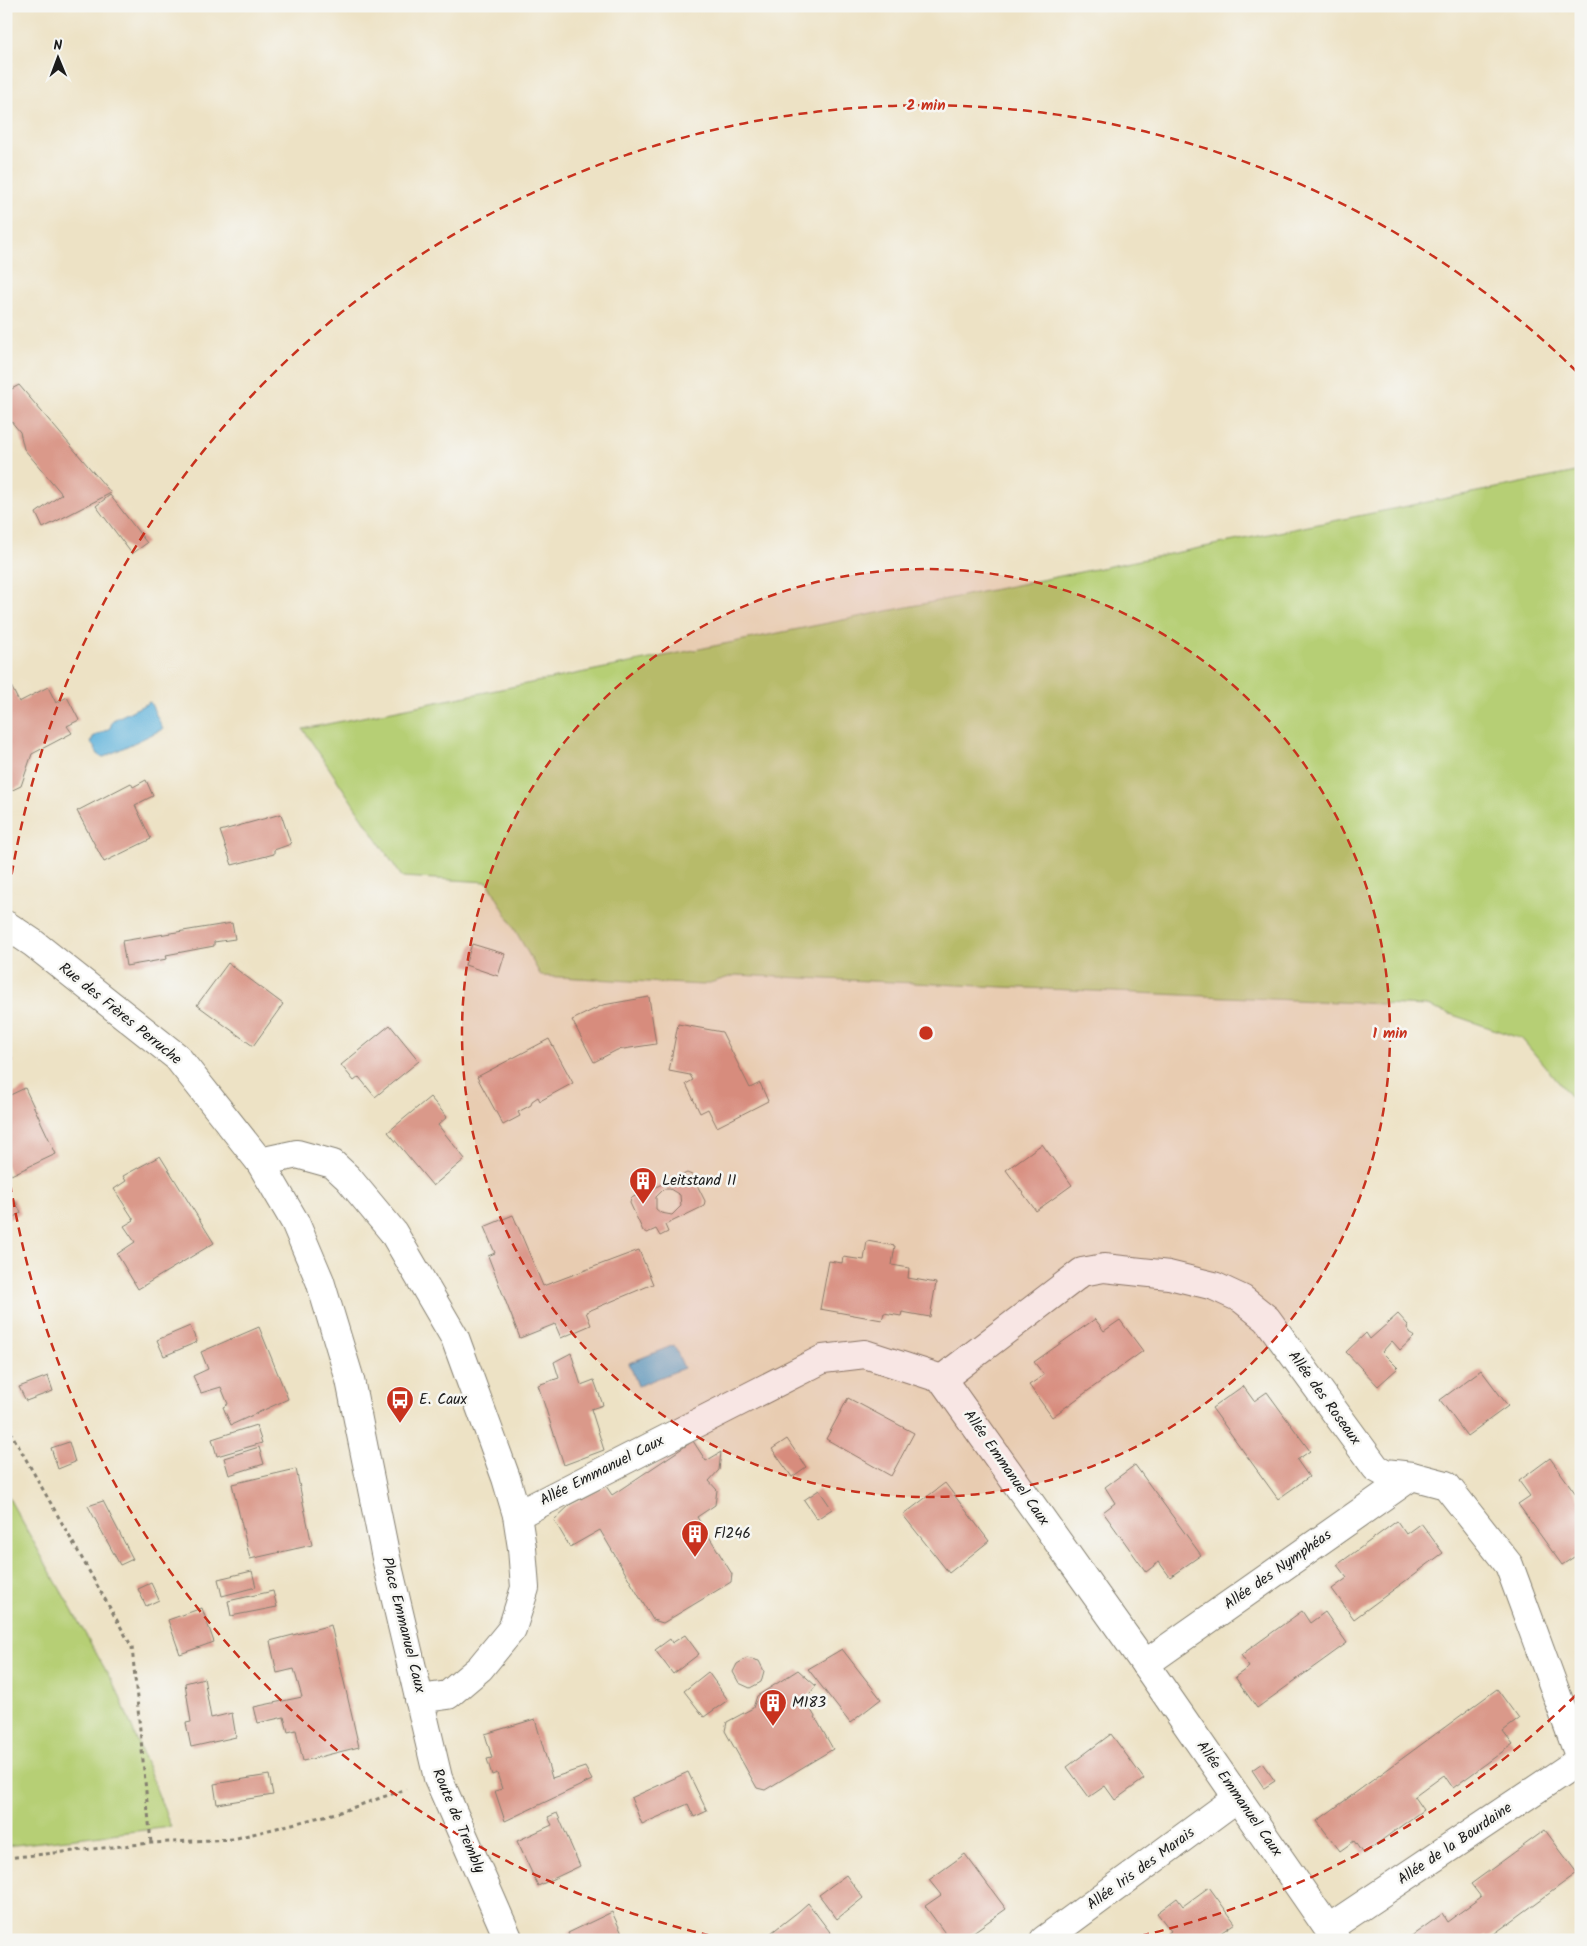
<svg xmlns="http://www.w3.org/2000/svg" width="1587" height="1946" viewBox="0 0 1587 1946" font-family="Kalam,sans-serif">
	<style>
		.green { fill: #b6cf74; stroke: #697648 }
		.water { fill: #60b3db; stroke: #3e687c }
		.building { fill: #da998a; fill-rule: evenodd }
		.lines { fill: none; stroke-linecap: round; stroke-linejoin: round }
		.minor-casing { stroke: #847f70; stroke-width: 30 }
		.path { stroke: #847f70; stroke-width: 3; stroke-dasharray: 4 4; stroke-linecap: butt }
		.minor { stroke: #fff; stroke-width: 28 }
		.ring { fill: none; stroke: #c8321e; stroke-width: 2.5; stroke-dasharray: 9 6 }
		.labels { text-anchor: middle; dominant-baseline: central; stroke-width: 5; stroke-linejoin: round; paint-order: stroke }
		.street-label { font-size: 15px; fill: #1c1c1c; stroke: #f6f6f2 }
		.poi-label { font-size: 15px; fill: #1c1c1c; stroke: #f6f6f2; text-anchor: start }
		.centre { fill: #c8321e; stroke: #f6f6f2; stroke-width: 2.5 }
		.ring-label { font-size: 15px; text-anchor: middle; font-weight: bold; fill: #c8321e; stroke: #f6f6f2; stroke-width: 5; stroke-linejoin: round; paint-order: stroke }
	</style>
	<rect width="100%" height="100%" fill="#f6f6f2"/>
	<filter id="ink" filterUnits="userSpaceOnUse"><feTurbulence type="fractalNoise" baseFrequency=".02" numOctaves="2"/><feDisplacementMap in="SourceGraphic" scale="10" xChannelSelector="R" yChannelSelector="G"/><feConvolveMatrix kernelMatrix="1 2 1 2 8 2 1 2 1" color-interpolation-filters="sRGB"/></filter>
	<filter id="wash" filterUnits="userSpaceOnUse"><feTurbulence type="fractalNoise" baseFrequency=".0096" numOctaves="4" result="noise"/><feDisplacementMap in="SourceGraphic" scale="20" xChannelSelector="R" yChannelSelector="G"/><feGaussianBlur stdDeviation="1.12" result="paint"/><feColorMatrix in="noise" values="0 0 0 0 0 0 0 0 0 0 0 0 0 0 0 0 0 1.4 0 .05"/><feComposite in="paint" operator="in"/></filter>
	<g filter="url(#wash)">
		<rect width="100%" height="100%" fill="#ede2c5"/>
		<g class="green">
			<polygon points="1581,471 1581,1109 1522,1039 1427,1006 736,975 703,985 541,976 488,882 402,877 303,729"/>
			<polygon points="6,1493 118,1692 171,1827 6,1846"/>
		</g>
		<g class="water">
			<polygon points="150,702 163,729 104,757 99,756 91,742 93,737 110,728 113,720"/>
			<polygon points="674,1345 684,1368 638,1386 629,1363"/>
		</g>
		<g id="blocks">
			<g class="building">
				<polygon points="19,385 111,493 43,528 36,513 62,494 24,449 20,432 6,415 6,392"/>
				<polygon points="110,495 147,543 132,554 96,506"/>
				<polygon points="11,686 19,702 48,687 56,703 67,697 79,720 67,726 72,733 32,754 21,786 6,793 6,688"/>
				<polygon points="146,780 153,796 135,805 151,839 104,862 77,811 131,783 133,787"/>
				<polygon points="281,814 291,844 274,850 274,854 232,865 220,831"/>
				<polygon points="232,923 235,939 214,942 214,946 166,955 167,959 126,966 122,941"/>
				<polygon points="472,944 505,954 498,976 465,965"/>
				<polygon points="228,963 283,1004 253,1046 197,1005"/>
				<polygon points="649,997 656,1044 617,1050 594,1062 572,1020 603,1005"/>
				<polygon points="678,1024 722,1032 750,1088 760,1083 768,1101 717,1127 708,1109 700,1113 686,1084 693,1080 690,1075 669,1071"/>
				<polygon points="390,1025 419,1061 375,1097 359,1077 354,1081 341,1065"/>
				<polygon points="549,1039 573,1083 540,1101 538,1097 532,1101 531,1105 518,1112 520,1116 503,1125 477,1077"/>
				<polygon points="6,1043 13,1062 6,1065"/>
				<polygon points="25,1088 56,1154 11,1175 6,1164 6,1097"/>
				<polygon points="430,1097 447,1117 438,1125 465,1159 433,1186 388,1132"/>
				<polygon points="1042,1144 1072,1185 1036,1211 1006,1170"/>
				<polygon points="160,1156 214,1243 138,1289 117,1254 135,1242 124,1226 134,1220 114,1189 126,1181 123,1176"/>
				<path d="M687,1173L692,1175L705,1201L704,1206L665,1225L668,1232L660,1236L656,1229L647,1233L643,1231L630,1203L631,1198ZM664,1189H670L680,1195L681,1206L672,1215L661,1213L656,1209V1197Z"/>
				<polygon points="14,1198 21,1213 6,1221 6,1202"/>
				<polygon points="513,1215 543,1286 639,1250 653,1284 586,1312 591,1325 561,1338 555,1324 520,1338 488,1256 495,1253 484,1227"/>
				<polygon points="867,1241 895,1246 892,1265 909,1268 908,1278 936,1283 930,1317 902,1312 901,1316 884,1313 882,1320 820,1309 829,1261 842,1263 843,1257 864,1260"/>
				<polygon points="1398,1314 1408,1325 1407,1328 1414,1337 1400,1350 1392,1341 1382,1352 1398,1368 1378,1386 1346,1352 1366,1333 1370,1339"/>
				<polygon points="1095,1319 1104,1331 1120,1320 1143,1351 1052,1417 1029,1385 1044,1375 1034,1362"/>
				<polygon points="190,1326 197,1342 164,1356 157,1340"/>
				<polygon points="259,1327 288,1399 231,1425 223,1407 228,1404 221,1387 201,1393 193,1376 208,1369 201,1352"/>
				<polygon points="571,1353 581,1385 594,1380 603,1405 591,1409 604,1450 564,1465 538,1385 559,1378 554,1362"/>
				<polygon points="1481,1370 1508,1406 1467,1436 1440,1400"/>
				<polygon points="48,1376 53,1391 26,1401 19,1387"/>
				<polygon points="1243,1386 1254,1401 1267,1392 1310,1451 1297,1460 1309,1477 1278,1499 1212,1408"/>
				<polygon points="848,1398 914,1433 891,1476 826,1439"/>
				<polygon points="256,1425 262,1443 217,1456 212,1439"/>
				<polygon points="787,1439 806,1467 792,1477 772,1449"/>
				<polygon points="693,1441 706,1461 721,1452 719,1470 709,1481 717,1490 715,1505 697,1517 732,1574 731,1582 663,1623 653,1620 600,1530 570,1547 554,1520 571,1504 606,1486 612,1495"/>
				<polygon points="69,1442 75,1462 58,1469 51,1448"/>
				<polygon points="259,1447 264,1464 229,1475 224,1458"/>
				<polygon points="1550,1458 1581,1501 1581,1566 1574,1557 1562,1565 1518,1504 1530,1496 1519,1481"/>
				<polygon points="1135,1465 1201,1555 1170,1577 1159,1562 1146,1572 1103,1512 1115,1503 1105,1487"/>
				<polygon points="296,1469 312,1545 250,1559 232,1484"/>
				<polygon points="945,1483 989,1541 949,1573 903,1515"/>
				<polygon points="819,1490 832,1509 817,1519 804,1500"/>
				<polygon points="103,1501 133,1559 120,1565 88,1506"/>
				<polygon points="1397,1521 1406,1534 1421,1523 1443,1553 1354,1619 1332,1589 1347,1578 1337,1565"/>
				<polygon points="252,1571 256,1587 222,1596 218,1579"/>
				<polygon points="151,1583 159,1600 146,1606 138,1589"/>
				<polygon points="273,1591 277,1607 231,1616 228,1601"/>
				<polygon points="202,1608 214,1642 180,1654 168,1620"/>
				<polygon points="1302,1611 1310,1623 1325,1612 1347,1643 1257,1708 1235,1677 1249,1667 1241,1655"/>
				<polygon points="331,1625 359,1747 303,1761 296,1730 288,1732 284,1717 258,1723 254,1707 302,1697 294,1669 277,1673 270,1641"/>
				<polygon points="685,1635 699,1654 673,1674 655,1650 670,1639 672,1643"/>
				<polygon points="842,1649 881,1699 850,1723 808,1669"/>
				<polygon points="747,1658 759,1661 764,1671 761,1682 750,1688 739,1683 733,1672 737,1664"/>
				<polygon points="798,1670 816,1686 805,1699 833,1749 765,1790 757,1788 725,1731 727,1722 753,1708 757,1696"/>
				<polygon points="708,1672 728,1700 704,1717 684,1691"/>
				<polygon points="204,1678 211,1718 232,1713 236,1737 191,1747 186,1723 191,1722 185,1683"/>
				<polygon points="1497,1689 1519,1719 1503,1731 1513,1744 1453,1788 1444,1775 1414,1797 1423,1810 1363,1854 1354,1841 1340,1851 1317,1821"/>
				<polygon points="535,1719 552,1778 585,1767 592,1780 505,1821 495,1791 502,1789 497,1773 492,1775 487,1759 492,1758 485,1734"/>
				<polygon points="1111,1734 1144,1779 1115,1800 1105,1786 1089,1797 1067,1767"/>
				<polygon points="1262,1763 1275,1781 1264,1788 1252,1770"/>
				<polygon points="688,1772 707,1811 694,1817 688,1804 642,1824 631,1798"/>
				<polygon points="269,1775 273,1795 217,1804 214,1784"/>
				<polygon points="557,1813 580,1866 538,1886 517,1841 552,1825 548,1817"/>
				<polygon points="1545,1830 1577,1873 1487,1939 1486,1936 1481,1940 1406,1940 1442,1914 1447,1922 1481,1897 1471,1884"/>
				<polygon points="965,1854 1006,1909 962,1940 950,1940 925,1906 941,1895 929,1880"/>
				<polygon points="846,1875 863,1898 837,1919 819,1895"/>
				<polygon points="1209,1887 1235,1923 1219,1934 1224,1940 1159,1940 1171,1931 1157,1913 1177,1898 1183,1906"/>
				<polygon points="808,1903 836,1940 762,1940 799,1911"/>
				<polygon points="612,1912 625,1940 571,1940 568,1933"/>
			</g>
		</g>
	</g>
	<g filter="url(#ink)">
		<use href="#blocks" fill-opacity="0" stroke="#847f70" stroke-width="1"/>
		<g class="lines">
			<defs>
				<g id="minor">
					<polyline points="6,925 33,943 177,1057 260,1162 295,1222 320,1281 350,1380 386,1558 438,1778 509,1940"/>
					<polyline points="260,1162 297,1154 333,1164 348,1178 393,1232 455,1338 506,1478 517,1515 522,1548 525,1588 512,1629 480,1668 448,1695 419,1699"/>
					<polyline points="942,1379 1082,1272 1104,1268 1169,1275 1214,1286 1242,1299 1267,1319 1376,1468 1385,1473 1412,1476 1446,1485 1509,1565 1581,1761"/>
					<polyline points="517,1515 823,1359 865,1354 942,1379 1145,1664 1336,1940"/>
					<polyline points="1145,1664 1412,1476"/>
					<polyline points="1329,1928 1580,1760"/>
					<polyline points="1044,1940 1237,1798"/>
				</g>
			</defs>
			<use href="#minor" class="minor-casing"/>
			<g class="path">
				<polyline points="6,1424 132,1647 151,1843"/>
				<polyline points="6,1858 151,1843 233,1839 340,1812 406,1789"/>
			</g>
			<use href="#minor" class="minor"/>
		</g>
	</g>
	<circle cx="926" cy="1033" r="464" fill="#c8321e" fill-opacity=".12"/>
	<g class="ring">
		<circle cx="926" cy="1033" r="464"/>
		<path d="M1576 1695A928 928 0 0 1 1127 1939M725 1939A928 928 0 0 1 7 1162M7 904A928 928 0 0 1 1576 371"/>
	</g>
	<defs>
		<symbol id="building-pin" viewBox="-11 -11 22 30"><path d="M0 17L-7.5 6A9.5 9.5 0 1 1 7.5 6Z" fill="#c8321e" stroke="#f6f6f2"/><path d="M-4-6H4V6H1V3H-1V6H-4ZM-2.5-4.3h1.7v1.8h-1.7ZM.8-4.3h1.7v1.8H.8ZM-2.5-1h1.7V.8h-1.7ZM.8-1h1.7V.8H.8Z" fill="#fff"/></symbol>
		<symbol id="bus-pin" viewBox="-11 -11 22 30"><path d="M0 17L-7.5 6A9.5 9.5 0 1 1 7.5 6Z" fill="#c8321e" stroke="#f6f6f2"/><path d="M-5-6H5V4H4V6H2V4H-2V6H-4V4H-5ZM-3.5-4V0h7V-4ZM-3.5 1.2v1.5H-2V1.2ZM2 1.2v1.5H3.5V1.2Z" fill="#fff"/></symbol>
	</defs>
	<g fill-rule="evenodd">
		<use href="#building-pin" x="627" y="1165" width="32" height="43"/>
		<use href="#bus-pin" x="384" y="1384" width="32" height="43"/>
		<use href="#building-pin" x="679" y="1518" width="32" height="43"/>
		<use href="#building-pin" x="757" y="1687" width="32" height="43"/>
	</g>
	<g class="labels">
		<g class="street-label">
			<text transform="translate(120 1014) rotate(39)">Rue des Frères Perruche</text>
			<text transform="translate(1324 1398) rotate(54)">Allée des Roseaux</text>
			<text transform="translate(1006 1468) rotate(55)">Allée Emmanuel Caux</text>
			<text transform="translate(602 1471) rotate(-27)">Allée Emmanuel Caux</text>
			<text transform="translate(1278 1570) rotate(-35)">Allée des Nymphéas</text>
			<text transform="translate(403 1625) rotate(76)">Place Emmanuel Caux</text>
			<text transform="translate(1239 1799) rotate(55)">Allée Emmanuel Caux</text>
			<text transform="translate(458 1821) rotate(67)">Route de Trembly</text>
			<text transform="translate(1455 1844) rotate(-34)">Allée de la Bourdaine</text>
			<text transform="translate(1141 1869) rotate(-36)">Allée Iris des Marais</text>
		</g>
		<g class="poi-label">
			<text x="662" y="1181">Leitstand II</text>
			<text x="419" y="1400">E. Caux</text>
			<text x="714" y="1534">Fl246</text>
			<text x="792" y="1703">M183</text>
		</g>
	</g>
	<circle cx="926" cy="1033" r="8" class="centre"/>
	<g class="ring-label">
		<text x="926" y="110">2 min</text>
		<text x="1390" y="1038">1 min</text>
	</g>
	<rect width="1587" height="1946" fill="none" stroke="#f6f6f2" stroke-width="25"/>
	<g transform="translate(58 58) rotate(359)" stroke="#f6f6f2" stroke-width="4" paint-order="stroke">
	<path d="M0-4L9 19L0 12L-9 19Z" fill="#1c1c1c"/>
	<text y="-8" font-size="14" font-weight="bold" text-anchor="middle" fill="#1c1c1c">N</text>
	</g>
</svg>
